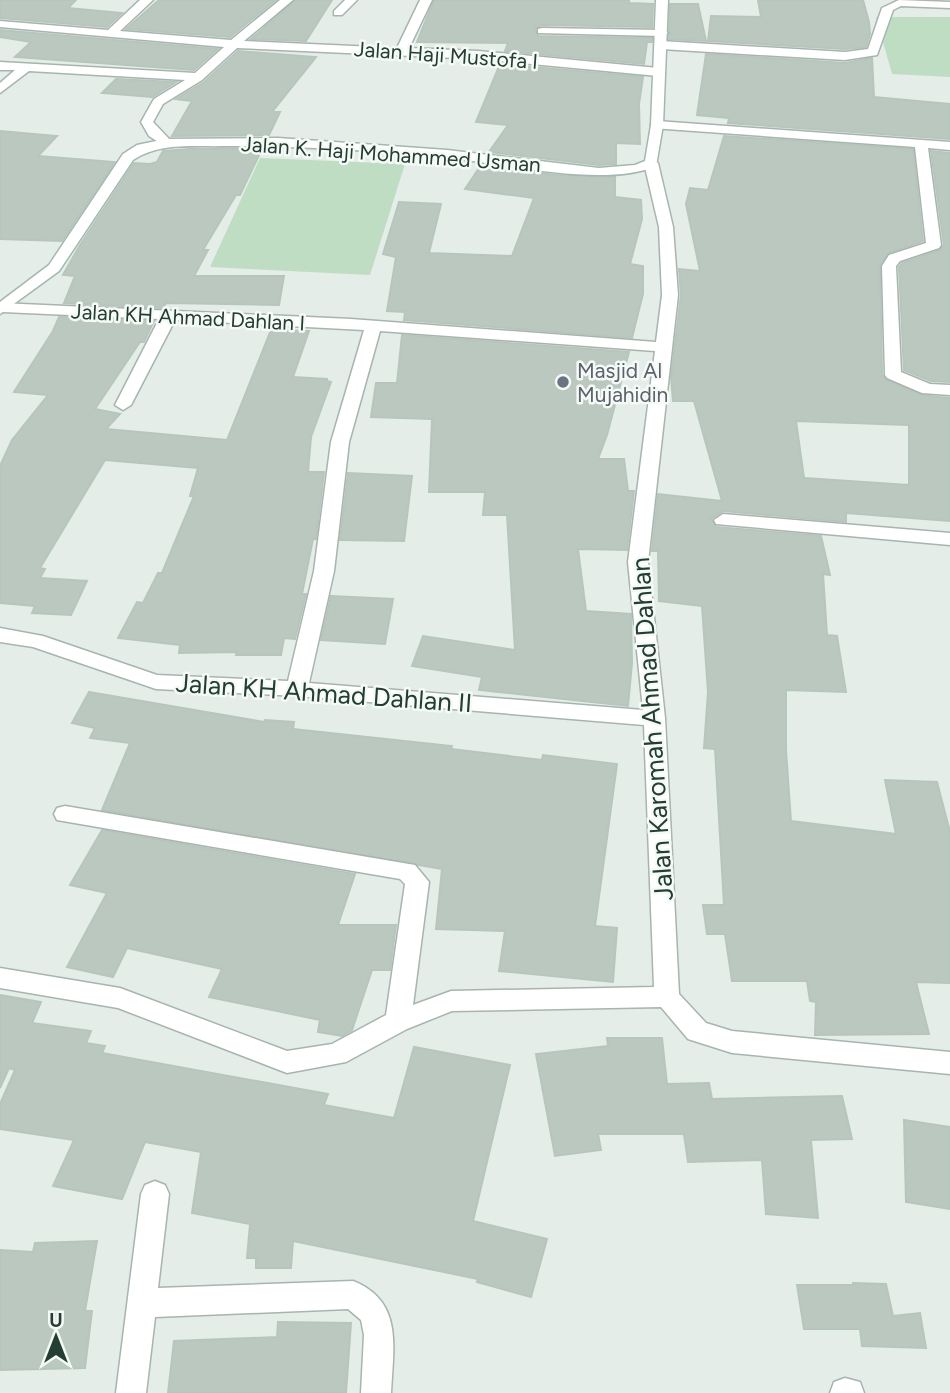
<svg xmlns="http://www.w3.org/2000/svg" width="950" height="1393" viewBox="0 0 950 1393" font-family="Figtree,sans-serif">
	<style>
		.green { fill: #bfddc2 }
		.building { fill: #bac8c0; stroke: #b7c6bd; stroke-width: 2; fill-rule: evenodd }
		.lines { fill: none; stroke-linecap: round; stroke-linejoin: round }
		.street-casing { stroke: #a7b5ae; stroke-width: 3 }
		.secondary-casing { stroke: #a3b8ae; stroke-width: 3 }
		.street { fill: #fff; fill-rule: evenodd }
		.secondary { fill: #fff; fill-rule: evenodd }
		.worship-dot { fill: #6b7280; stroke: #f5faf6; stroke-width: 2.5 }
		.labels { text-anchor: middle; dominant-baseline: central; stroke-width: 5; stroke-linejoin: round; paint-order: stroke }
		.far-street-label { font-size: 21px; fill: #243e33; stroke: #f5faf6 }
		.far-worship-label { font-size: 21px; fill: #5b616d; stroke: #f5faf6; text-anchor: start }
		.street-label { font-size: 26px; fill: #243e33; stroke: #f5faf6 }
	</style>
	<rect width="100%" height="100%" fill="#e4ede8"/>
	<g class="green">
		<polygon points="876,17 950,17 950,77 892,74"/>
		<polygon points="260,158 405,164 370,275 210,267"/>
	</g>
	<g class="building">
		<polygon points="0,0 76,0 68,8 122,13 107,27 0,18"/>
		<polygon points="159,0 276,0 230,37 126,29"/>
		<polygon points="296,0 332,0 306,41 251,39"/>
		<polygon points="434,0 629,0 629,3 653,4 652,27 542,25 535,29 538,36 652,38 652,42 647,42 644,64 505,51 508,43 417,42"/>
		<polygon points="758,0 863,0 869,22 870,34 866,47 845,49 708,41 711,16 761,17"/>
		<polygon points="670,4 698,4 706,41 669,39"/>
		<polygon points="0,30 218,49 194,70 15,57 31,42 0,37"/>
		<polygon points="238,51 316,57 272,112 280,112 269,135 172,136 192,101 176,99 204,82"/>
		<polygon points="706,54 845,63 872,58 874,97 950,104 950,139 728,123 729,118 697,115"/>
		<polygon points="500,64 643,77 639,104 640,144 616,143 616,164 599,165 489,152 508,125 476,122"/>
		<polygon points="116,79 176,82 152,97 102,93"/>
		<polygon points="0,131 57,136 38,156 115,162 62,241 0,239"/>
		<path d="M724,136L913,149L923,241L888,253L880,265L882,375L886,380L921,395L950,398V521L846,513V522L723,511L711,519L716,527L821,536L830,575L823,574L827,635L837,636L846,692L786,690V750L791,821L896,834L885,780L937,782L950,832V983L916,982L929,1034L815,1035L816,1002L810,1001L807,981H732L725,934H707L703,905H724L715,749L704,748L708,692L702,606L659,601L658,551H652L658,494L722,501L694,401H673L671,377L681,295L679,269L700,271L686,204L690,188L708,190ZM796,421L909,425V485L804,478Z"/>
		<polygon points="190,149 262,149 240,195 236,195 203,250 208,250 194,276 284,276 279,305 166,303 163,308 64,303 75,276 63,275 80,245 134,163 150,164 157,162 163,151"/>
		<polygon points="931,151 950,153 950,382 931,381 904,370 899,267 902,263 940,250 944,245"/>
		<polygon points="481,165 555,175 615,177 615,197 641,200 642,219 630,264 643,266 643,294 632,338 404,320 405,312 387,311 396,257 383,254 399,202 441,204 429,253 512,256 534,198 465,189"/>
		<polygon points="59,317 154,321 144,342 140,342 95,409 120,414 106,429 227,440 271,330 309,331 293,377 327,379 327,381 331,382 311,437 308,472 324,472 316,539 313,539 302,594 306,594 295,639 284,638 281,655 236,655 237,652 179,653 180,645 118,638 137,602 143,603 158,573 162,573 194,496 190,496 198,468 105,460 40,568 45,569 40,578 87,581 71,615 32,613 35,606 0,603 0,466 12,440 48,395 14,392 53,331"/>
		<polygon points="402,335 629,352 607,435 598,459 624,459 628,491 634,491 627,550 578,549 586,611 631,614 632,663 628,706 479,690 482,677 412,666 423,636 515,650 507,515 483,515 485,492 429,492 432,419 371,417 376,383 397,383"/>
		<polygon points="348,473 412,476 404,541 340,540"/>
		<polygon points="331,596 393,599 385,644 321,640"/>
		<polygon points="89,692 264,722 265,720 294,722 293,729 452,746 451,749 542,760 543,755 617,764 595,926 617,928 613,982 499,971 505,931 436,929 442,869 102,810 130,743 90,738 95,728 72,723"/>
		<polygon points="102,830 355,874 338,925 396,925 390,970 372,970 352,1030 342,1036 318,1032 320,1020 209,997 222,969 127,948 113,977 67,967 107,893 70,885"/>
		<polygon points="0,995 41,1002 32,1023 91,1031 86,1043 105,1046 102,1053 328,1094 324,1105 394,1118 414,1047 510,1065 473,1221 547,1239 531,1297 477,1282 478,1279 293,1241 291,1268 256,1268 256,1258 247,1258 250,1224 192,1213 201,1152 145,1142 122,1199 53,1186 74,1140 0,1129 0,1104 15,1070 9,1068 0,1088"/>
		<polygon points="607,1038 662,1038 667,1084 709,1083 712,1099 842,1096 852,1139 811,1140 818,1218 766,1214 762,1160 688,1162 684,1134 598,1134 601,1150 555,1156 536,1054 608,1046"/>
		<polygon points="904,1120 950,1127 950,1209 906,1202"/>
		<polygon points="97,1241 85,1311 92,1311 85,1368 0,1370 0,1250 33,1252 35,1243"/>
		<polygon points="853,1283 886,1284 893,1316 920,1313 926,1348 862,1346 860,1329 804,1329 797,1285 853,1285"/>
		<polygon points="278,1322 351,1323 346,1393 168,1393 174,1341 277,1337"/>
	</g>
	<g class="lines">
		<defs>
			<g id="street">
				<polygon points="140,0 153,0 120,31 231,40 280,0 293,0 244,41 397,48 420,0 432,0 409,48 478,51 658,68 664,72 658,76 478,59 237,48 202,80 163,104 153,122 173,143 166,147 149,136 141,122 154,99 185,80 29,71 0,93 0,83 15,70 0,70 0,62 195,73 224,47 0,27 0,21 108,30"/>
				<polygon points="345,0 357,0 342,15 334,15 334,11"/>
				<polygon points="899,0 950,2 950,8 901,6 893,10 877,55 845,60 661,49 655,45 661,41 845,52 868,49 882,8"/>
				<polygon points="542,28 662,30 668,33 662,36 538,33 538,29"/>
				<polygon points="657,121 950,142 950,150 928,148 941,245 939,248 900,261 896,266 901,372 930,384 950,385 950,395 922,393 887,378 885,375 882,266 889,255 926,243 915,147 652,128 651,125"/>
				<path d="M651,159L658,163L673,227L678,295L648,562L665,718L679,994L706,1023L732,1031L950,1052V1074L732,1053L688,1039L661,1007L452,1011L407,1029L346,1062L287,1073L118,1008L0,988V968L120,988L287,1051L332,1044L386,1015L405,884L400,879L57,820L54,814L57,808L65,806L415,865L429,882L413,1005L451,991L654,987L644,725L297,696L156,689L33,647L0,642V628L43,636L157,675L288,681L314,571L331,442L364,330L175,320L131,405L123,410L115,405L159,319L3,312L0,311V303L351,319L656,342L662,295L659,227L644,163ZM380,331L655,351L628,562L643,710L309,683L334,571L349,442Z"/>
				<polygon points="723,514 950,533 950,545 716,524 714,520"/>
				<path d="M155,1181L165,1185L169,1194L158,1288L353,1281C404,1301 393,1348 391,1393H361L364,1335L361,1320L348,1309L155,1317L146,1393H116L141,1194L145,1185Z"/>
				<polygon points="845,1378 860,1382 864,1393 830,1393 834,1382"/>
			</g>
			<path id="secondary" d="M656,0H668L663,125L656,166C605,188 506,164 450,158C376,150 300,146 226,146C194,147 160,142 133,160L59,271L0,314V302L49,265L123,154L137,145L166,139L278,138L447,150L599,168L635,165L645,161L651,125Z"/>
		</defs>
		<use href="#street" class="street-casing"/>
		<use href="#secondary" class="secondary-casing"/>
		<use href="#street" class="street"/>
		<use href="#secondary" class="secondary"/>
	</g>
	<circle class="worship-dot" cx="563" cy="382" r="7"/>
	<g class="labels">
		<g class="far-street-label">
			<text transform="translate(446 55) rotate(4)">Jalan Haji Mustofa I</text>
			<text transform="translate(391 154) rotate(4)">Jalan K. Haji Mohammed Usman</text>
			<text transform="translate(188 317) rotate(3)">Jalan KH Ahmad Dahlan I</text>
		</g>
		<g class="far-worship-label">
			<text x="577" y="370">Masjid Al<tspan x="577" dy="24">Mujahidin</tspan></text>
		</g>
		<g class="street-label">
			<text transform="translate(324 693) rotate(4)">Jalan KH Ahmad Dahlan II</text>
			<text transform="translate(652 729) rotate(-94)">Jalan Karomah Ahmad Dahlan</text>
		</g>
	</g>
	<g transform="translate(56 1337)" stroke="#f5faf6" stroke-width="5" paint-order="stroke">
	<path d="M0-5L12 26L0 18L-12 26Z" fill="#243e33"/>
	<text y="-10" font-size="19" font-weight="bold" text-anchor="middle" fill="#243e33">U</text>
	</g>
</svg>
